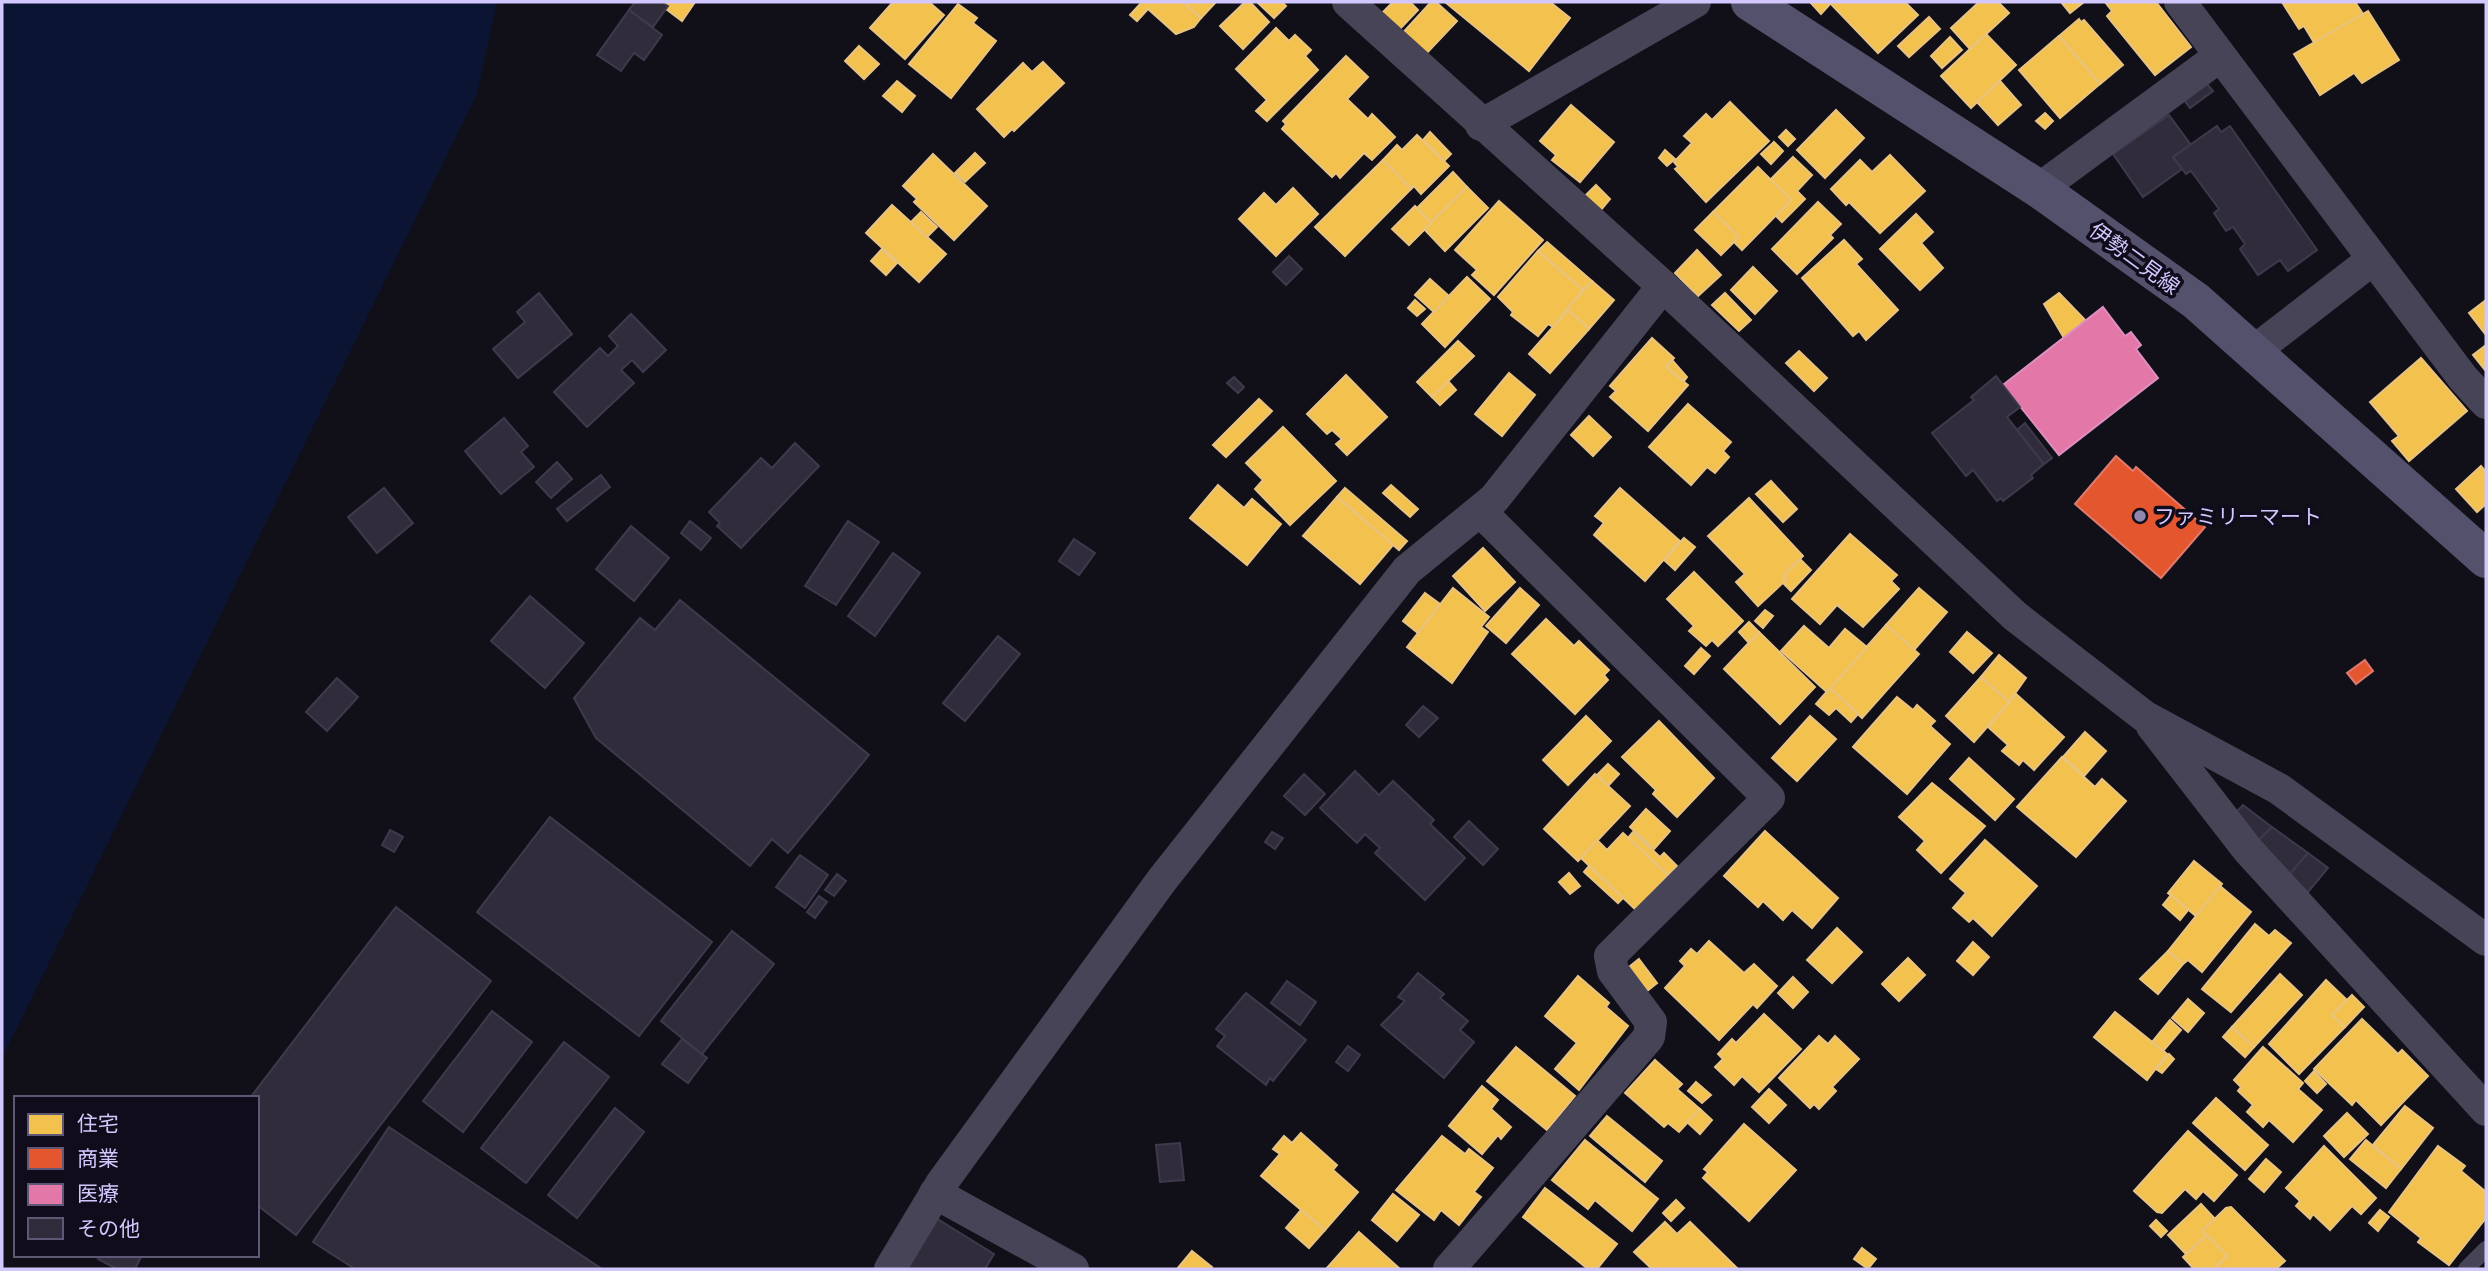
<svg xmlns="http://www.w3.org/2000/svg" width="2488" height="1271" viewBox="0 0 2488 1271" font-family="'Open Sans','Noto Sans JP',sans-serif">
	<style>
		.water { fill: #0b1533 }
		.homes { fill: #f2c14e; stroke: #e9c382; stroke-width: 2 }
		.shops { fill: #e4572e; stroke: #df796c; stroke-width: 2 }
		.health { fill: #e377a8; stroke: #de8fc2; stroke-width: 2 }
		.building { fill: #302c3b; stroke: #3e394c; stroke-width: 2 }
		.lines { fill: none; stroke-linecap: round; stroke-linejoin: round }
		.lane { stroke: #474458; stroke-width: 16 }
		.street { stroke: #474458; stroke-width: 32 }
		.secondary { stroke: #54516c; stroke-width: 38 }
		.poi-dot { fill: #8f88ad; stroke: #100c1b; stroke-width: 2.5 }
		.labels { text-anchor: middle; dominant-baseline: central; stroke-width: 7; stroke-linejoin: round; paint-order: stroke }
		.street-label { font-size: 21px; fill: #d3c8fd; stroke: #100c1b }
		.poi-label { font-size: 21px; fill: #d3c8fd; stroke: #100c1b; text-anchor: start }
	</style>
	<rect width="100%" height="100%" fill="#111018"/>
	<polygon class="water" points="2,2 497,2 477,94 2,1058"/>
	<g class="homes">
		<polygon points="661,2 695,2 682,21 666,9 668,6"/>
		<polygon points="893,2 929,2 944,15 905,59 870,28"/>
		<polygon points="1142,2 1183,2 1201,18 1194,27 1176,34 1148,9 1137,21 1130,15"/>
		<polygon points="1183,2 1216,2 1201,18"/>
		<polygon points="1245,2 1250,2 1269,22 1243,49 1220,26"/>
		<polygon points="1257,2 1282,2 1286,6 1274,18"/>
		<polygon points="1393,2 1410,2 1418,10 1396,33 1379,16"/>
		<polygon points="1431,2 1436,2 1457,21 1422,58 1399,37"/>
		<polygon points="1445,2 1550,2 1570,18 1529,71"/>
		<polygon points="1810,2 1829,2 1830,4 1821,14"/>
		<polygon points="1829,2 1905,2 1918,15 1878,53"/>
		<polygon points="1979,2 1998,2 2009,13 1970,49 1951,28"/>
		<polygon points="2061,2 2084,2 2070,13"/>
		<polygon points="2105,2 2156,2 2191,47 2155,75 2107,16 2112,11"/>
		<polygon points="2282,2 2355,2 2363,14 2315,44 2304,26 2299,29"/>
		<polygon points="958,4 977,18 973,23 996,41 951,98 909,64"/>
		<polygon points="2368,11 2399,60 2362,83 2354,73 2320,95 2294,54"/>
		<polygon points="1929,17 1940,29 1909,57 1898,46"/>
		<polygon points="2079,19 2081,22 2084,20 2123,65 2100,84 2059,36"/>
		<polygon points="1276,28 1289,41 1295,35 1311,50 1305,56 1318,70 1267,121 1256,111 1267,100 1236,69"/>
		<polygon points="1986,34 2016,65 1971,108 1941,76"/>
		<polygon points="2059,36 2100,84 2060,118 2019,70"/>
		<polygon points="1950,37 1962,50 1942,68 1931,56"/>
		<polygon points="859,46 879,64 864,79 845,61"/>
		<polygon points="1346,56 1368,77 1347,99 1368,119 1372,114 1395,137 1372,160 1364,153 1340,178 1336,173 1332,177 1282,129 1286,124 1283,121"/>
		<polygon points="1043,62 1064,83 1014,131 1012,129 1004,137 977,109 1023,63 1032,72"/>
		<polygon points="897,81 915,96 902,112 883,96"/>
		<polygon points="2000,81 2021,105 1998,125 1977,102"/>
		<polygon points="1730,102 1769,141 1706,202 1675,169 1678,167 1674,162 1692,143 1684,136 1706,114 1712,120"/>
		<polygon points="1571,105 1614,142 1580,182 1552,160 1556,155 1540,141"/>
		<polygon points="1836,110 1864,138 1825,178 1797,150"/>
		<polygon points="2045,113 2053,121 2045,129 2036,121"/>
		<polygon points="1786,130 1795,139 1788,146 1779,137"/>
		<polygon points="1430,132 1451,154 1444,161 1423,140"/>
		<polygon points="1417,135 1449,166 1421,194 1414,186 1411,189 1383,160 1397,145 1402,150"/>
		<polygon points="1774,142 1783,151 1771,164 1761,154"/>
		<polygon points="1665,150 1675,159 1667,166 1659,158"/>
		<polygon points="975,153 985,163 965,182 955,173"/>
		<polygon points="933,154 987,206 954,240 914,202 917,199 903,186"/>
		<polygon points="1890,155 1925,191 1880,233 1849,202 1846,205 1831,189 1860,160 1872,172"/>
		<polygon points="1793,157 1812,175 1797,191 1805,199 1782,222 1776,216 1791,200 1770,180"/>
		<polygon points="1383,160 1411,189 1345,256 1315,227"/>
		<polygon points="1758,167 1791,200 1742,250 1734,242 1739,237 1713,212"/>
		<polygon points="1453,172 1467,187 1431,223 1417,208"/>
		<polygon points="1596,185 1610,199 1600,211 1584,197"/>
		<polygon points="1467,187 1488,208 1445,251 1424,229"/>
		<polygon points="1293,188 1318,214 1276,256 1239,219 1264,193 1276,205"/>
		<polygon points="1499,201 1543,240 1494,295 1472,275 1477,270 1455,250"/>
		<polygon points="1818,202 1841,224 1830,235 1833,238 1797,274 1772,249"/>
		<polygon points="892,205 946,254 919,282 866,233"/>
		<polygon points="1415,206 1431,223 1409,245 1392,229"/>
		<polygon points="921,212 937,227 927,237 911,222"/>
		<polygon points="1713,212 1739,237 1721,255 1695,230"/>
		<polygon points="1916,214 1933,232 1921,243 1943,268 1920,290 1880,249"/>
		<polygon points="1844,240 1862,259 1856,264 1898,310 1866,340 1859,331 1853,336 1802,278"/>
		<polygon points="1547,242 1592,281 1583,290 1538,251"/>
		<polygon points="882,249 897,263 886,275 871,261"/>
		<polygon points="1697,250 1721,275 1698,296 1675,273"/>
		<polygon points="1538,251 1583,290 1553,327 1548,324 1538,336 1511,315 1513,312 1498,297"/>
		<polygon points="1753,267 1777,291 1755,314 1731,290"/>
		<polygon points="1467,277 1490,299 1445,347 1422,324"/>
		<polygon points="1430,279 1449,296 1434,312 1415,295"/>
		<polygon points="1592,281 1614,300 1589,329 1567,309"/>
		<polygon points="1725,293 1751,320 1739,331 1712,305"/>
		<polygon points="2059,293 2086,321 2064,338 2044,304"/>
		<polygon points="1415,300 1425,309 1417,316 1408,308"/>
		<polygon points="2486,300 2486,335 2469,313"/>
		<polygon points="1568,310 1589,329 1550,373 1529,354"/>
		<polygon points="1652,338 1674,358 1666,367 1688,385 1648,431 1610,397 1616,391 1610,386"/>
		<polygon points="1458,341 1474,356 1432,397 1417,382"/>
		<polygon points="2486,345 2486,370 2485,370 2473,355"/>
		<polygon points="1799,351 1827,378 1814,391 1786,363"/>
		<polygon points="2421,358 2467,411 2409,461 2392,441 2399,436 2370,402"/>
		<polygon points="1672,360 1687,377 1684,381 1666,367"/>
		<polygon points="1509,373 1535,395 1502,436 1475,414"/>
		<polygon points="1346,375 1387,417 1347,455 1336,444 1342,439 1332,430 1327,434 1307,414"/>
		<polygon points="1448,381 1456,390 1440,405 1432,397"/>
		<polygon points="1259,399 1272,411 1226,457 1213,445"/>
		<polygon points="1688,404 1731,442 1723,451 1729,457 1715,473 1707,467 1691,485 1649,447"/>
		<polygon points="1589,416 1611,437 1593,456 1571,435"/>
		<polygon points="1283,427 1336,481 1290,525 1255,489 1263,480 1246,463"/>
		<polygon points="2481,466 2486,472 2486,504 2477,512 2456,489"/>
		<polygon points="1771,481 1797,509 1783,522 1756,494"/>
		<polygon points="1218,485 1244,508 1252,499 1281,524 1247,565 1190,518"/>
		<polygon points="1391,485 1418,509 1410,517 1383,493"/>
		<polygon points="1345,488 1407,541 1399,550 1337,497"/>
		<polygon points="1620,488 1680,541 1645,581 1594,535 1604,523 1595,516"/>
		<polygon points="1337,497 1393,545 1360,584 1303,536"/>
		<polygon points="1749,498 1803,556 1783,576 1787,579 1758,606 1736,582 1745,574 1708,536"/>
		<polygon points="1850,534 1897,575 1891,581 1899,589 1863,627 1837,605 1820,624 1792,599"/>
		<polygon points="1684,538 1695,547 1675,570 1664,560"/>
		<polygon points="1483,548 1515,582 1485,611 1453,576"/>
		<polygon points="1800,559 1811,570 1791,591 1783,583 1787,579 1783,576"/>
		<polygon points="1694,572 1743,621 1718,646 1712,640 1706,646 1689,631 1694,626 1667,599"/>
		<polygon points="1453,588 1489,617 1481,627 1488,632 1452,683 1407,647"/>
		<polygon points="1520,588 1539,605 1506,643 1486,626"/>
		<polygon points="1919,588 1947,612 1914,650 1886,625"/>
		<polygon points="1425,593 1440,604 1418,633 1403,621"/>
		<polygon points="1765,610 1773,616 1763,628 1755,621"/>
		<polygon points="1546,619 1574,646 1579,641 1609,670 1604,675 1608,680 1575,714 1512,654"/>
		<polygon points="1749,622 1759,632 1749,643 1739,632"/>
		<polygon points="1886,625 1919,654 1862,718 1830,688"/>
		<polygon points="1804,626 1829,648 1845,629 1867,647 1827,692 1781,651"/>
		<polygon points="1759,632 1815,687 1780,724 1724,669"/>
		<polygon points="1967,632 1992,653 1973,673 1950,652"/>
		<polygon points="1701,648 1710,656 1694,674 1685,666"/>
		<polygon points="1999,655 2026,678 2009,702 1981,677"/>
		<polygon points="1981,677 2009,702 1974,742 1946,716"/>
		<polygon points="1830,688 1858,714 1851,722 1836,708 1829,715 1816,704"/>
		<polygon points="2016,694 2064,737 2034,770 2023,760 2019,765 2002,751 2008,745 1988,727"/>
		<polygon points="1897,697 1913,710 1917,705 1935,721 1930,726 1950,744 1907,794 1853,747"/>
		<polygon points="1586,716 1611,741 1568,785 1543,760"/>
		<polygon points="1810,716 1836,739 1797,781 1772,758"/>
		<polygon points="1659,721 1714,778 1677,817 1653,794 1656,790 1622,757"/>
		<polygon points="2085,732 2106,751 2084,776 2063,757"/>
		<polygon points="2062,757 2095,787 2102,779 2126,801 2076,857 2017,807"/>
		<polygon points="1969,758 2014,799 1995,820 1950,779"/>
		<polygon points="1608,764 1619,774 1608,786 1597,775"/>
		<polygon points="1595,774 1630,806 1578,861 1544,829"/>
		<polygon points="1932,783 1985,826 1941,873 1917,850 1925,841 1899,817"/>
		<polygon points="1646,809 1670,831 1654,849 1630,827"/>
		<polygon points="1765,831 1838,898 1812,928 1792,910 1783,920 1763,901 1758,907 1724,876"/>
		<polygon points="1633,832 1660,857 1664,853 1677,866 1668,875 1628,838"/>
		<polygon points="1623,833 1668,875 1636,910 1581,858 1597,840 1607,850"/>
		<polygon points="1985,840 2037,886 1992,936 1973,918 1969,922 1953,908 1966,893 1950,879"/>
		<polygon points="2194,861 2222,884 2196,916 2168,893"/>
		<polygon points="1589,866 1623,898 1618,903 1584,872"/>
		<polygon points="1569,873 1580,886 1570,894 1559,882"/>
		<polygon points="2220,886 2251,912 2202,972 2188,960 2183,964 2168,951"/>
		<polygon points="2171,895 2188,910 2180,920 2163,905"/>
		<polygon points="2255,924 2269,936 2275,930 2291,943 2231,1012 2202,989"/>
		<polygon points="1837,928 1862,952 1832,983 1807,960"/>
		<polygon points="1709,941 1744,973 1754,964 1777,986 1757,1008 1753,1004 1719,1040 1665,988 1685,966 1680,961 1691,949 1697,954"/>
		<polygon points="1973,942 1989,957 1973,975 1957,961"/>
		<polygon points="2168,951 2183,964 2158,994 2140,979"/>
		<polygon points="1908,958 1925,975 1899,1001 1882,984"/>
		<polygon points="1639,959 1657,983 1647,991 1629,967"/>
		<polygon points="2280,974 2302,995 2254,1047 2232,1027"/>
		<polygon points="1578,976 1609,1003 1606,1007 1628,1026 1579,1090 1555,1069 1577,1043 1545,1016"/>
		<polygon points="1793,977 1808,992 1793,1008 1778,993"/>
		<polygon points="2326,980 2347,1000 2332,1015 2345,1027 2299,1074 2269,1044"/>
		<polygon points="2352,995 2364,1007 2345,1027 2332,1015"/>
		<polygon points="2188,999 2204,1013 2188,1032 2172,1018"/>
		<polygon points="2115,1012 2167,1054 2147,1080 2094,1037"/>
		<polygon points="1764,1014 1801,1049 1759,1092 1742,1076 1734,1085 1715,1067 1723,1059 1718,1054 1732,1039 1736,1043"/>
		<polygon points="2362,1019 2398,1054 2402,1050 2428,1076 2381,1125 2356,1100 2352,1105 2314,1069"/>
		<polygon points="2170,1020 2181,1030 2163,1051 2152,1042"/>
		<polygon points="2232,1027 2254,1047 2245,1057 2223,1037"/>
		<polygon points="1819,1036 1828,1044 1835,1036 1859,1059 1832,1087 1836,1091 1819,1109 1814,1104 1810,1108 1779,1078"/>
		<polygon points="1516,1047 1575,1096 1547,1130 1487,1081"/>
		<polygon points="2263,1047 2303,1083 2298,1089 2322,1110 2293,1142 2269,1120 2263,1127 2247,1112 2253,1105 2238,1091 2241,1087 2234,1080"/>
		<polygon points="2169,1054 2174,1059 2162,1073 2156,1069"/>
		<polygon points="1655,1060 1682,1084 1677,1089 1700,1109 1679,1132 1668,1123 1664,1127 1625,1093"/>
		<polygon points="2314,1071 2326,1084 2317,1093 2305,1081"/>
		<polygon points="1696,1082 1711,1095 1702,1103 1688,1091"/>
		<polygon points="1482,1086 1498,1100 1491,1109 1511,1127 1501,1139 1498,1135 1482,1154 1449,1126"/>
		<polygon points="1769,1089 1786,1105 1769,1123 1752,1107"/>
		<polygon points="2216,1098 2268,1145 2245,1170 2193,1123"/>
		<polygon points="2405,1106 2433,1128 2401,1169 2373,1145"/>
		<polygon points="1700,1109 1712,1120 1700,1134 1687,1122"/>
		<polygon points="2347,1113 2368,1134 2344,1157 2324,1136"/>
		<polygon points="1607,1116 1662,1161 1645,1182 1590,1136"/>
		<polygon points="1744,1124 1796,1170 1749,1221 1703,1178 1708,1172 1704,1169"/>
		<polygon points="2188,1131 2237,1175 2214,1201 2203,1191 2196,1199 2185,1189 2162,1213 2157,1212 2134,1191"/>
		<polygon points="1301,1133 1337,1165 1333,1170 1358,1192 1325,1230 1261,1176 1280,1154 1273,1149 1284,1136 1292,1143"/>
		<polygon points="1442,1136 1465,1154 1469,1149 1493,1168 1474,1192 1481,1197 1459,1225 1441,1210 1434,1220 1396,1190"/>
		<polygon points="1585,1140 1658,1199 1632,1231 1595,1200 1588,1209 1552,1180"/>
		<polygon points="2366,1140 2401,1169 2386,1188 2350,1159"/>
		<polygon points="2324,1146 2376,1198 2361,1214 2352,1206 2330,1230 2313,1214 2310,1219 2296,1206 2300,1201 2286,1188"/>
		<polygon points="2438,1146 2465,1166 2461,1171 2486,1192 2486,1218 2449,1265 2418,1242 2421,1238 2389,1212"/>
		<polygon points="2266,1159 2281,1172 2264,1192 2249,1179"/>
		<polygon points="1545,1188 1617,1244 1597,1269 1588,1269 1523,1217"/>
		<polygon points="1393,1194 1419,1215 1397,1241 1372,1220"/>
		<polygon points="1676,1200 1684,1208 1671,1221 1663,1213"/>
		<polygon points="2201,1204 2215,1219 2202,1231 2207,1235 2186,1254 2168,1235"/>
		<polygon points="2231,1207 2285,1261 2276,1269 2214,1269 2227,1256 2202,1231 2226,1208"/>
		<polygon points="1301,1210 1325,1230 1309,1248 1286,1228"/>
		<polygon points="2380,1210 2389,1217 2378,1231 2369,1223"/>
		<polygon points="2156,1220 2167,1231 2161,1237 2150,1226"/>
		<polygon points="1665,1222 1677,1234 1690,1222 1738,1269 1652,1269 1634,1252"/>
		<polygon points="1359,1232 1400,1269 1326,1269"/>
		<polygon points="2207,1235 2227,1256 2214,1269 2194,1269 2183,1257"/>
		<polygon points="1862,1248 1876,1259 1868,1269 1854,1259"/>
		<polygon points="1192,1251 1212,1267 1210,1269 1177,1269"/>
	</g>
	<g class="shops">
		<polygon points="2116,456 2133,471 2136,467 2205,527 2161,578 2075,504"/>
		<polygon points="2365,660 2373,671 2356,684 2347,673"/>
	</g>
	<polygon class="health" points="2103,307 2125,336 2131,332 2141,345 2136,349 2158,378 2059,455 2003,385"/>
	<g class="building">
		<polygon points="635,2 661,2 668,6 653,27 629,10"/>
		<polygon points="629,10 662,35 644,60 634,53 621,71 597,55"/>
		<polygon points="2206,83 2213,91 2190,108 2184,100"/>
		<polygon points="2169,115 2191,145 2173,157 2182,169 2143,197 2113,154"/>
		<polygon points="2217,126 2221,132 2230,126 2317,250 2288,271 2280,260 2258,275 2240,249 2245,244 2233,227 2226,231 2214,213 2219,209 2191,171 2186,174 2173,157"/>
		<polygon points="1289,256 1302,269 1286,285 1273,272"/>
		<polygon points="539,293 572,334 518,378 493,349 525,322 517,312"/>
		<polygon points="631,314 666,350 643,372 632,360 621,370 634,383 587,427 554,392 600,348 608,356 618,346 609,336"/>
		<polygon points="1996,376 2020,407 2007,417 2044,464 2031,475 2033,478 2003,501 2001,498 1997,501 1973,470 1966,476 1932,433 1974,400 1971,397"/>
		<polygon points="1234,377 1244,387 1238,393 1227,383"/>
		<polygon points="504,418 528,446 521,452 534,467 501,494 465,451"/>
		<polygon points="2025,423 2052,458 2044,464 2017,430"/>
		<polygon points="795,443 819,466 741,548 717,526 720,523 709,512 761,458 772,468"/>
		<polygon points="557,462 572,479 551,498 536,482"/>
		<polygon points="601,475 610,487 567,521 557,509"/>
		<polygon points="384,488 413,523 377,553 348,517"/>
		<polygon points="690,521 711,538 701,550 681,533"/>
		<polygon points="848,521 879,542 836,605 805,586"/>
		<polygon points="631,526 669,558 634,601 596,569"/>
		<polygon points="1074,539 1095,553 1079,575 1059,561"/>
		<polygon points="893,553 920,573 875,636 848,616"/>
		<polygon points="530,596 584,643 545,688 491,641"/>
		<polygon points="680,600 869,755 788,853 772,839 750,866 596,738 574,698 640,618 655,630"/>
		<polygon points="998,636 1020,654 965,721 943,703"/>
		<polygon points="337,678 358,697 327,731 306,712"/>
		<polygon points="1423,706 1438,718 1419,737 1406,725"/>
		<polygon points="1355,771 1379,795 1393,781 1434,820 1430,824 1465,858 1425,900 1375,853 1380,848 1365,834 1357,843 1320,808"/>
		<polygon points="1304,774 1325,794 1305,815 1284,796"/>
		<polygon points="2243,805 2272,827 2255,844 2229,819"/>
		<polygon points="550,817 712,942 639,1036 477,912"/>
		<polygon points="1469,821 1498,849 1483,865 1454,837"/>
		<polygon points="2272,827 2308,853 2289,875 2255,844"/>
		<polygon points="390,830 403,837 394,852 382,845"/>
		<polygon points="1272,832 1283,838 1275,849 1265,842"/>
		<polygon points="2308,853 2328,868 2308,892 2289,875"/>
		<polygon points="800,855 828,875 805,908 776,887"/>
		<polygon points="837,874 846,881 834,896 825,890"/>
		<polygon points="819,896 827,902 815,918 807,912"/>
		<polygon points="396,907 491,981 296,1235 257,1205 257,1098 250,1098"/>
		<polygon points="732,931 774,964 702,1054 661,1021"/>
		<polygon points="1418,973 1444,994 1440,998 1468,1021 1460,1030 1474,1042 1444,1078 1381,1025 1405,1001 1398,997"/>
		<polygon points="1287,981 1316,1002 1300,1025 1271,1003"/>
		<polygon points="1246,993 1306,1040 1273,1081 1270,1078 1266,1085 1217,1046 1225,1036 1216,1029"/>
		<polygon points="492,1011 532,1042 463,1132 423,1101"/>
		<polygon points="682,1039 707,1058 688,1083 662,1064"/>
		<polygon points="564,1042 609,1077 526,1183 481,1148"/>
		<polygon points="1348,1046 1360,1055 1348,1071 1336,1062"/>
		<polygon points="615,1108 644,1132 577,1218 548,1195"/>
		<polygon points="389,1127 602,1269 355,1269 313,1242"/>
		<polygon points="1180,1143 1184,1180 1160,1182 1156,1145"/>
		<polygon points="936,1218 994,1254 985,1269 905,1269"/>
		<polygon points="100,1255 142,1255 135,1269 117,1269 98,1259"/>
	</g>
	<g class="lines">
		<polyline class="lane" points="2466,1269 2486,1249"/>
		<g class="street">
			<polyline points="1348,2 1663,286 2015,616 2144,716 2279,789 2486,940"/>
			<polyline points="2180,2 2463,378 2486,403"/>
			<polyline points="1481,125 1695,2"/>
			<polyline points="2039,189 2220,56"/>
			<polyline points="2253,352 2373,259"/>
			<polyline points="2152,726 2248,850 2486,1110"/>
			<polyline points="935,1193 1073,1269"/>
			<polyline points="890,1269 941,1184 1162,880 1407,570 1494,499 1663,286"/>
			<polyline points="1449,1269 1649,1037 1651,1022 1613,971 1610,956 1769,798 1480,511"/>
		</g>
		<polyline class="secondary" points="1750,2 2039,189 2196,301 2486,559"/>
	</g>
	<circle class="poi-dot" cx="2140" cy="516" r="7"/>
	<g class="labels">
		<g class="street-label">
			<text transform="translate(2135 258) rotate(36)">伊勢二見線</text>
		</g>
		<g class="poi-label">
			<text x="2154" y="516">ファミリーマート</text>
		</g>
	</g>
	<rect width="2488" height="1271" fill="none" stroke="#d3c8fd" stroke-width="7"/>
	<rect x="14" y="1096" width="245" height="161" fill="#100c1b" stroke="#5e5775" stroke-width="2"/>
	<rect x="28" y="1114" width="35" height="21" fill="#f2c14e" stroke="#5e5775" stroke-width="2"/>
	<text x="77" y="1131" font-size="21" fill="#d3c8fd">住宅</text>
	<rect x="28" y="1148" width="35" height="21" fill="#e4572e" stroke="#5e5775" stroke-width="2"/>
	<text x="77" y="1166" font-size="21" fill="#d3c8fd">商業</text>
	<rect x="28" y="1184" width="35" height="21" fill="#e377a8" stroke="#5e5775" stroke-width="2"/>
	<text x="77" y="1201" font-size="21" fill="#d3c8fd">医療</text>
	<rect x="28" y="1218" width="35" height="21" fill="#302c3b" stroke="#5e5775" stroke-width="2"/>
	<text x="77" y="1236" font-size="21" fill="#d3c8fd">その他</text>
</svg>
